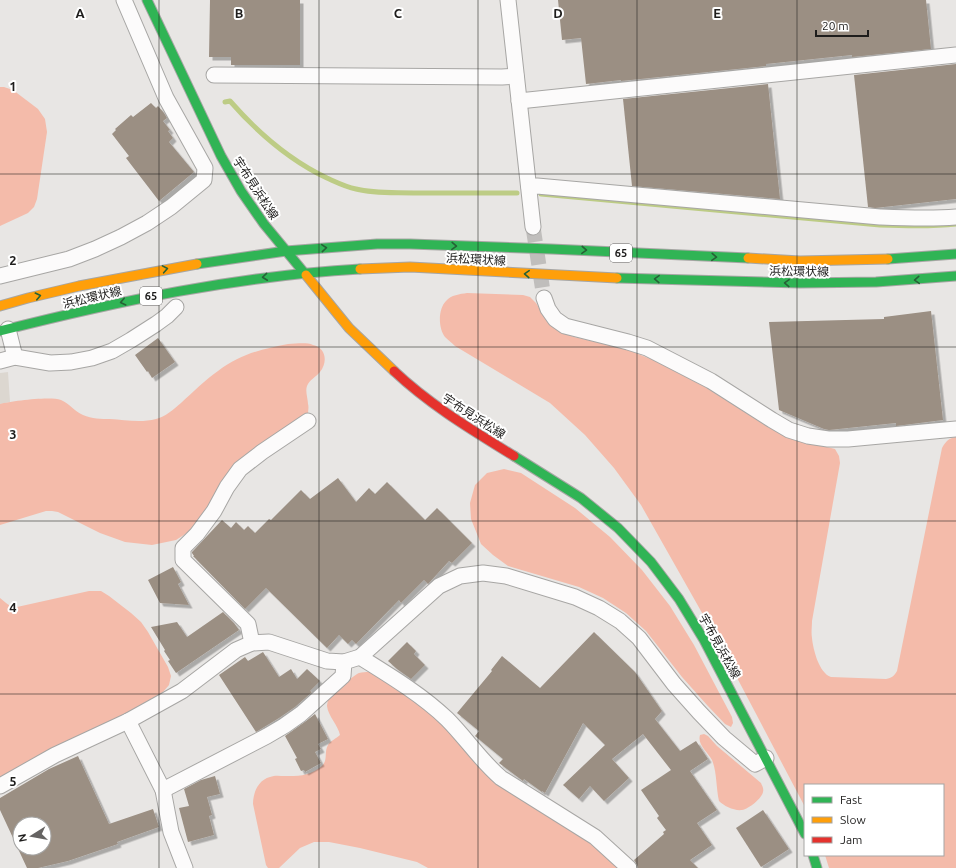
<svg xmlns="http://www.w3.org/2000/svg" width="956" height="868" viewBox="0 0 956 868" font-family="Ubuntu,'Noto Sans JP',sans-serif">
	<style>
		.built { fill: #dcd7d0 }
		.forest { fill: #f4bbaa }
		.lines { fill: none; stroke-linecap: round; stroke-linejoin: round }
		.stream { stroke: #bdcc85; stroke-width: 5 }
		.building { fill: #9b8f83; fill-rule: evenodd; filter: url(#shadow) }
		.street-tunnel { stroke: #c0bebc; stroke-width: 15; stroke-dasharray: 15 8; stroke-linecap: butt }
		.street-casing { stroke: #a7a6a4; stroke-width: 17 }
		.fast-casing { stroke: #a7a6a4; stroke-width: 11 }
		.slow-casing { stroke: #a7a6a4; stroke-width: 11 }
		.jam-casing { stroke: #a7a6a4; stroke-width: 11 }
		.street { stroke: #fcfbfb; stroke-width: 15 }
		.fast { stroke: #30b455; stroke-width: 9 }
		.slow { stroke: #ff9f0a; stroke-width: 9 }
		.jam { stroke: #e5322d; stroke-width: 9 }
		.oneway { stroke: #266136 }
		.grid { fill: none; stroke: #1e1d1c; stroke-width: 1; stroke-opacity: 0.55 }
		.labels { text-anchor: middle; dominant-baseline: central; stroke-width: 4; stroke-linejoin: round; paint-order: stroke }
		.shield { fill: #fff; stroke: #626160; stroke-width: 1 }
		.shield-label { font-size: 11px; font-weight: bold; fill: #1e1d1c }
		.street-label { font-size: 12px; fill: #1e1d1c; stroke: #fff }
		.grid-label { font-size: 13px; text-anchor: middle; font-weight: bold; fill: #1e1d1c; stroke: #fff; stroke-width: 4; stroke-linejoin: round; paint-order: stroke }
	</style>
	<defs>
		<filter id="shadow"><feDropShadow dx="3.5" dy="3.5" stdDeviation="0" flood-color="#0004"/></filter>
	</defs>
	<rect width="100%" height="100%" fill="#e8e6e4"/>
	<polygon class="built" points="8,372 10,402 0,404 0,373"/>
	<g class="forest">
		<polygon points="0,87 4,87 13,90 38,109 45,119 47,132 37,199 34,207 28,213 0,226"/>
		<path d="M467,293L523,295L530,297L536,303L548,323L561,332L574,337L626,349L653,360L707,388L768,427L786,437L806,443L827,447L835,449L839,456L840,463L812,621C812,627 811,632 812,638C813,649 819,673 831,677L886,679C892,678 894,676 897,671L942,448C946,441 949,438 956,437V868H829L825,855H943V785H805V807L714,634L641,505L614,468L585,435L550,403L455,346C452,343 448,340 445,337C438,328 438,309 446,301C451,295 460,294 467,293Z"/>
		<path d="M288,344C296,344 306,342 313,345C326,348 328,362 320,372C316,377 309,380 307,386C305,391 308,399 308,404C309,407 308,411 308,414L259,448L196,527L176,540L152,545L125,542L100,533L58,512L52,511H46L0,525V404C12,401 50,396 61,400C69,403 75,412 83,415C92,419 101,419 110,419C125,420 141,423 156,419C165,417 174,409 181,403C193,392 205,380 218,371C240,354 262,349 288,344Z"/>
		<polygon points="504,469 521,473 575,508 610,537 642,570 670,606 694,645 732,717 733,723 731,727 725,724 707,705 682,677 646,631 626,613 603,598 579,587 508,566 493,555 481,544 471,519 470,503 475,485 487,473"/>
		<path d="M89,591H101L109,596L131,613L141,622L148,632L168,667L171,676L169,685L163,692L125,714L52,748L0,777V598C5,602 9,607 17,607Z"/>
		<path d="M369,672L376,673L427,709L592,841L621,868H428L417,862L360,848L329,842H314L300,848L279,868H268L266,865L253,804C253,793 258,780 270,777C275,775 280,776 285,776C297,776 308,776 318,769C330,762 323,754 328,745C331,740 336,739 340,735C338,725 328,716 327,706C327,705 328,700 328,700C331,694 354,675 359,673C362,672 366,672 369,672Z"/>
		<path d="M704,734L708,736L717,746L761,783C762,786 764,788 763,792C762,798 749,809 742,810C734,811 724,806 719,801C716,788 717,772 712,760C708,752 697,745 700,735Z"/>
	</g>
	<g class="lines">
		<g class="stream">
			<path d="M225,102L230,101C258,133 289,160 327,178C336,182 346,187 356,189C375,194 396,192 417,193C450,193 484,193 517,193"/>
			<path d="M541,194L880,225C905,226 931,227 956,224"/>
		</g>
	</g>
	<g class="building">
		<polygon points="210,0 300,0 300,65 231,65 231,57 209,57"/>
		<polygon points="558,0 926,0 931,49 852,57 852,55 766,64 766,66 621,81 621,80 586,84 581,38 562,40"/>
		<polygon points="956,64 956,199 875,208 868,207 854,75"/>
		<polygon points="768,84 780,199 632,186 623,99"/>
		<polygon points="151,103 156,108 158,106 164,113 167,118 163,121 170,130 168,131 173,138 169,142 194,172 159,201 126,158 129,156 112,134 116,130 115,129 131,115 133,117"/>
		<polygon points="931,311 943,420 896,426 896,423 829,430 824,429 779,410 769,322 884,319 884,317"/>
		<polygon points="158,338 175,362 152,378 148,371 147,372 135,355"/>
		<polygon points="338,478 356,502 369,488 375,494 387,482 425,520 437,508 472,543 452,563 449,561 428,584 424,580 401,603 399,600 356,644 352,640 348,644 339,635 327,648 266,588 245,609 193,556 194,556 192,553 192,552 222,520 231,528 236,522 244,530 248,526 255,533 269,519 271,520 301,490 310,499"/>
		<polygon points="173,567 181,582 178,584 189,605 160,603 148,580"/>
		<polygon points="223,612 234,623 239,630 176,673 168,661 170,660 164,651 165,650 151,627 177,622 187,637"/>
		<polygon points="594,632 635,672 662,711 655,719 680,751 696,741 708,759 690,771 717,810 697,823 712,845 690,860 698,868 638,868 637,865 634,860 664,834 663,832 666,830 657,818 659,816 641,790 671,770 643,734 612,759 629,778 604,801 590,786 579,799 563,785 605,745 583,723 545,793 542,791 542,792 524,779 523,781 499,763 503,759 475,736 479,731 457,713 492,671 491,670 502,656 540,688"/>
		<polygon points="407,642 416,651 414,654 425,665 411,679 397,669 388,661"/>
		<polygon points="263,652 279,677 291,669 297,679 307,669 320,681 310,691 312,692 295,707 279,718 256,732 219,675 245,657 248,661"/>
		<polygon points="315,714 328,739 318,744 321,749 315,752 321,763 305,772 304,770 301,771 295,759 297,758 285,736 306,721"/>
		<path d="M78,756L109,824L153,809L159,827L117,842L118,844L68,861L38,868H27L0,810V798L49,769ZM20,824H44V848H20Z"/>
		<polygon points="215,776 220,794 207,797 212,815 209,816 214,835 188,842 179,808 189,806 184,789 201,780"/>
		<polygon points="763,810 789,849 761,867 736,828"/>
	</g>
	<g class="lines">
		<polyline class="street-tunnel" points="533,227 544,298"/>
		<defs>
			<g id="street">
				<polyline points="508,0 533,227"/>
				<polyline points="214,75 502,77 516,76"/>
				<polyline points="519,101 956,55"/>
				<path d="M529,187L537,186L880,217C906,218 931,219 956,217"/>
				<polyline points="0,276 69,259 95,249 121,237 147,223 171,207 204,180 205,168 166,98 124,0"/>
				<polyline points="544,298 548,309 555,319 565,326 628,342 647,348 711,381 772,420 789,430 808,436 828,439 848,439 956,429"/>
				<polyline points="8,329 15,357"/>
				<polyline points="0,361 15,357 50,363 71,362 92,358 112,351 131,340 156,324 167,316 176,307"/>
				<polyline points="252,643 248,624 183,560 183,548 197,534 214,511 227,487 240,469 262,452 308,421"/>
				<path d="M360,657C389,675 422,695 447,719C466,738 480,760 501,778L595,837L629,868"/>
				<polyline points="128,721 163,790 171,832 185,868"/>
				<polyline points="0,786 55,755 128,721 182,691 236,650 252,643 269,642 327,661 344,662 360,657 439,586 460,576 483,573 506,576 575,597 599,608 620,621 639,638 674,684 699,712 724,738 755,764 766,758"/>
				<polyline points="163,790 267,736 284,726 301,714 343,676 344,662"/>
			</g>
			<g id="fast">
				<polyline points="147,0 221,156 241,191 264,224 306,275"/>
				<polyline points="888,259 956,254"/>
				<polyline points="197,264 286,251 377,244 410,244 551,249 748,258"/>
				<polyline points="617,278 800,283 876,282 956,276"/>
				<path d="M0,331C118,301 238,276 360,269"/>
				<polyline points="514,456 581,498 618,528 651,562 679,599 704,640 805,834"/>
				<polyline points="813,855 817,868"/>
			</g>
			<g id="slow">
				<polyline points="748,258 800,261 888,259"/>
				<polyline points="360,269 410,267 617,278"/>
				<polyline points="306,275 349,328 394,371"/>
				<polyline points="0,306 28,298 79,286 197,264"/>
			</g>
			<path id="jam" d="M394,371C430,405 472,430 514,456"/>
		</defs>
		<use href="#street" class="street-casing"/>
		<use href="#fast" class="fast-casing"/>
		<use href="#slow" class="slow-casing"/>
		<use href="#jam" class="jam-casing"/>
		<use href="#street" class="street"/>
		<use href="#fast" class="fast"/>
		<use href="#slow" class="slow"/>
		<use href="#jam" class="jam"/>
	</g>
	<defs><path id="oneway-chevron" d="M-2-3.5L2.5 0L-2 3.5" fill="none" stroke-width="1.6" stroke-linecap="round" stroke-linejoin="round"/></defs>
	<g class="oneway">
		<use href="#oneway-chevron" transform="translate(454 246) rotate(2)"/>
		<use href="#oneway-chevron" transform="translate(324 248) rotate(-5)"/>
		<use href="#oneway-chevron" transform="translate(584 250) rotate(3)"/>
		<use href="#oneway-chevron" transform="translate(714 257) rotate(3)"/>
		<use href="#oneway-chevron" transform="translate(165 269) rotate(-10)"/>
		<use href="#oneway-chevron" transform="translate(527 274) rotate(-177)"/>
		<use href="#oneway-chevron" transform="translate(265 277) rotate(174)"/>
		<use href="#oneway-chevron" transform="translate(657 279) rotate(-178)"/>
		<use href="#oneway-chevron" transform="translate(917 280) rotate(176)"/>
		<use href="#oneway-chevron" transform="translate(787 283) rotate(-178)"/>
		<use href="#oneway-chevron" transform="translate(38 296) rotate(-13)"/>
		<use href="#oneway-chevron" transform="translate(123 302) rotate(167)"/>
	</g>
	<path class="grid" d="M159,0V868M319,0V868M478,0V868M637,0V868M797,0V868M0,174H956M0,347H956M0,521H956M0,694H956"/>
	<g class="labels">
		<g class="shield">
			<rect x="610" y="244" width="22" height="18" rx="3"/>
			<rect x="140" y="287" width="22" height="18" rx="3"/>
		</g>
		<g class="shield-label">
			<text x="621" y="253">65</text>
			<text x="151" y="296">65</text>
		</g>
		<g class="street-label">
			<text transform="translate(256 188) rotate(57)">宇布見浜松線</text>
			<text transform="translate(476 259) rotate(3)">浜松環状線</text>
			<text transform="translate(799 271) rotate(1)">浜松環状線</text>
			<text transform="translate(92 297) rotate(-13)">浜松環状線</text>
			<text transform="translate(474 416) rotate(33)">宇布見浜松線</text>
			<text transform="translate(720 646) rotate(61)">宇布見浜松線</text>
		</g>
	</g>
	<g class="grid-label">
		<text x="80" y="18">A</text>
		<text x="239" y="18">B</text>
		<text x="398" y="18">C</text>
		<text x="558" y="18">D</text>
		<text x="717" y="18">E</text>
		<text x="13" y="91">1</text>
		<text x="13" y="265">2</text>
		<text x="13" y="439">3</text>
		<text x="13" y="612">4</text>
		<text x="13" y="786">5</text>
	</g>
	<rect x="804" y="784" width="140" height="72" fill="#ffffff" stroke="#a5a5a4"/>
	<rect x="812" y="797" width="20" height="6" fill="#30b455" stroke="#a5a5a4"/>
	<text x="840" y="804" font-size="12" fill="#1e1d1c">Fast</text>
	<rect x="812" y="817" width="20" height="6" fill="#ff9f0a" stroke="#a5a5a4"/>
	<text x="840" y="824" font-size="12" fill="#1e1d1c">Slow</text>
	<rect x="812" y="837" width="20" height="6" fill="#e5322d" stroke="#a5a5a4"/>
	<text x="840" y="844" font-size="12" fill="#1e1d1c">Jam</text>
	<g transform="translate(32 836) rotate(259)"><circle r="19" fill="#ffffff" stroke="#a5a5a4"/>
	<path d="M0-3L7 15L0 10L-7 15Z" fill="#656362"/>
	<text y="-6" font-size="11" font-weight="bold" text-anchor="middle" fill="#1e1d1c">N</text>
	</g>
	<path d="M816 30v6h52v-6" fill="none" stroke="#1e1d1c" stroke-width="2"/>
	<text x="822" y="30" font-size="12" fill="#1e1d1c" stroke="#ffffff" stroke-width="3" paint-order="stroke">20 m</text>
</svg>
